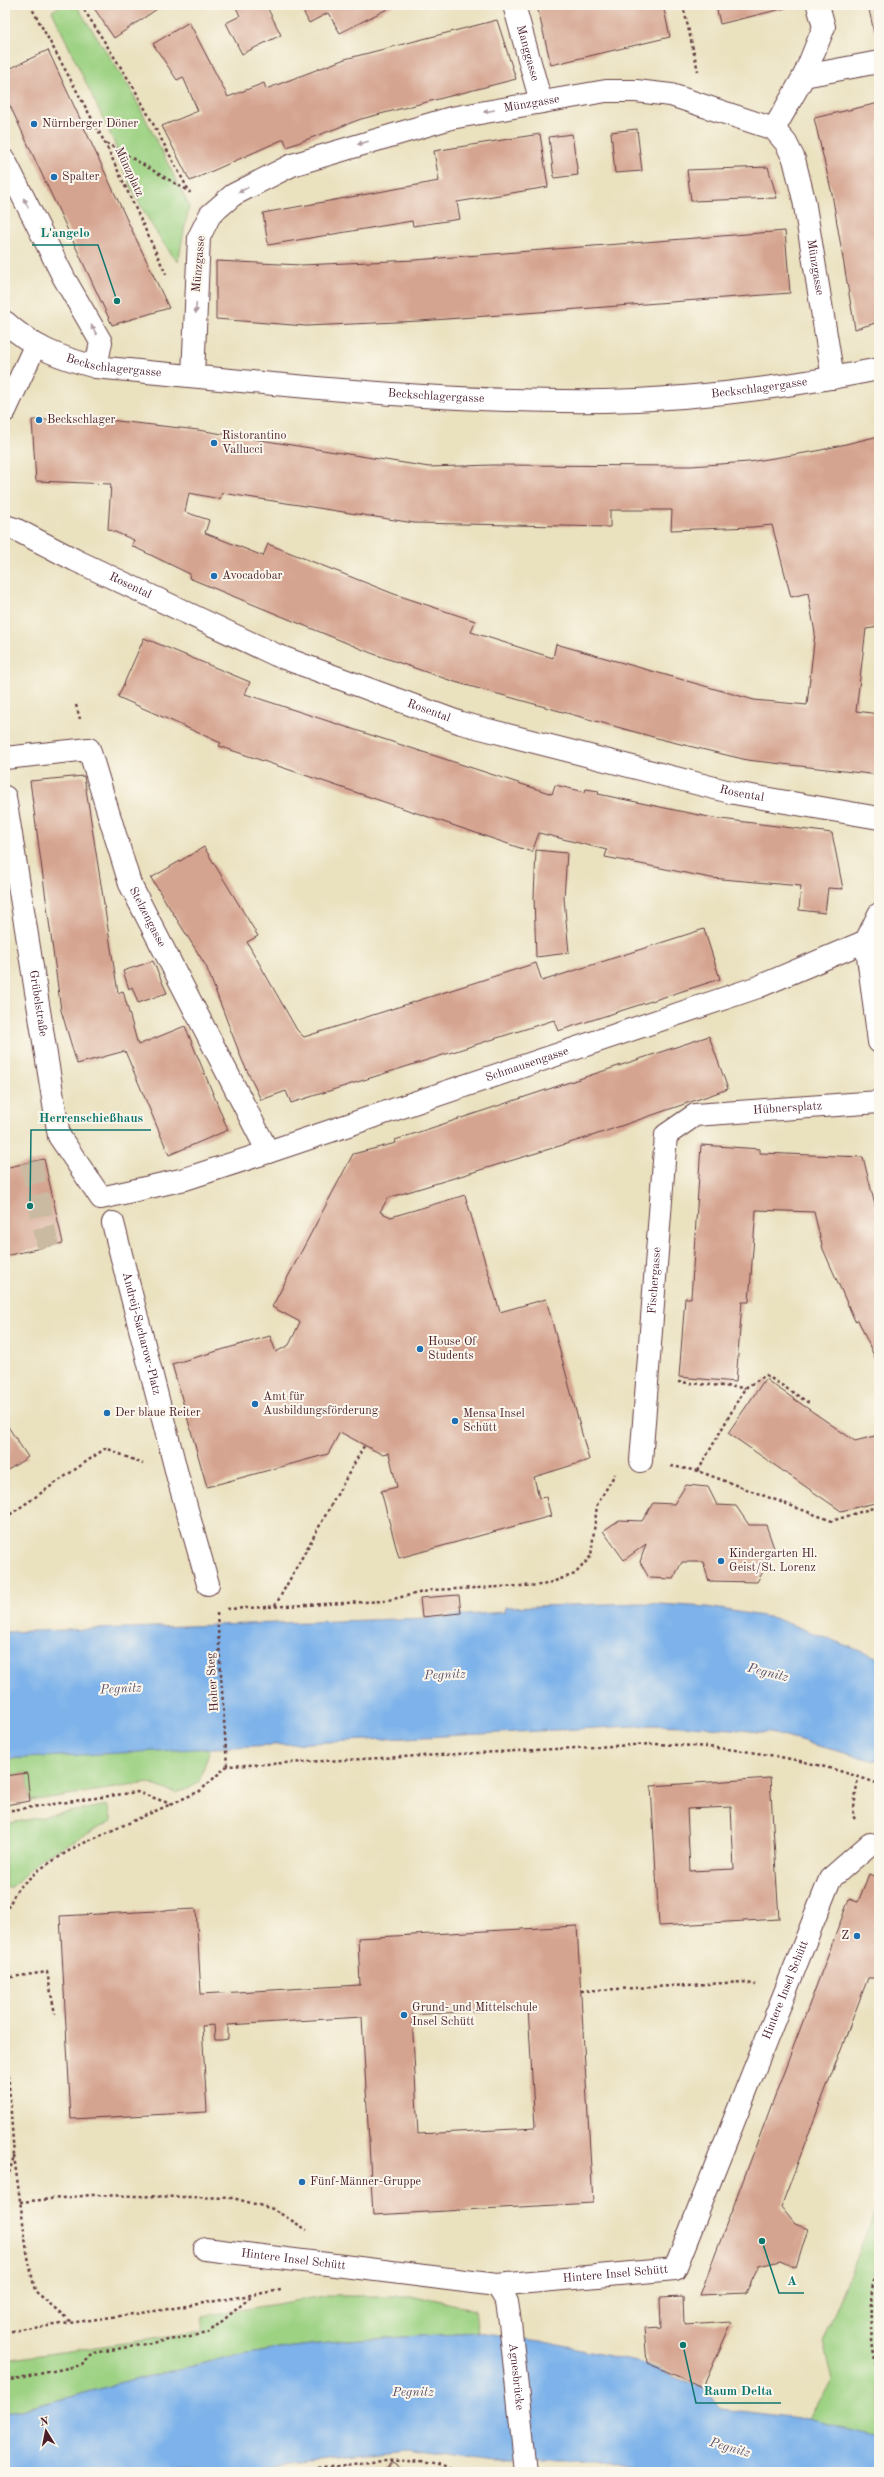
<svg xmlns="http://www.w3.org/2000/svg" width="884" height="2477" viewBox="0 0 884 2477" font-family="'Old Standard TT',serif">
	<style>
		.green { fill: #9dd283; stroke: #747857 }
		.water { fill: #7db2ea; stroke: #64688a }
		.building { fill: #d5a490; fill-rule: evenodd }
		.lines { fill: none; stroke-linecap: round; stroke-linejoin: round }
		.minor-tunnel { stroke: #cabaa1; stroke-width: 22; stroke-dasharray: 22 11; stroke-linecap: butt }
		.minor-casing { stroke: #623c41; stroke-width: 24 }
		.path { stroke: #623c41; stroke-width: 2.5; stroke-dasharray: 3 3; stroke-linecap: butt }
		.minor { stroke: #fff; stroke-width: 22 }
		.oneway { fill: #ae9aa0 }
		.poi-dot { fill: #1f6fb2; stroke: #fbf7ec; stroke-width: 1.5 }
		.labels { text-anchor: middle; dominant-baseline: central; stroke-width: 4; stroke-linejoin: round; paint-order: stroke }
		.street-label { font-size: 12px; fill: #4a1f2b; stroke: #fbf7ec }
		.poi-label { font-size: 12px; fill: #4a1f2b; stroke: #fbf7ec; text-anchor: start }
		.water-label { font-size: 13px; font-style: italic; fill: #5c526e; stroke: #fbf7ec }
		.leader { fill: none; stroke: #0f766e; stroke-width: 1.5 }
		.callout-dot { fill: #0f766e; stroke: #fbf7ec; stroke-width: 1.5 }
		.callout-label { font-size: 13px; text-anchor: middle; font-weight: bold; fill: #0f766e; stroke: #fbf7ec; stroke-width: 4; stroke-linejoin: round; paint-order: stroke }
	</style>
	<rect width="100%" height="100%" fill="#fbf7ec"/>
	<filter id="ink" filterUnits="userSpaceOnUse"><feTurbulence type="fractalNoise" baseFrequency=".025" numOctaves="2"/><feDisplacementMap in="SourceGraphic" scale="8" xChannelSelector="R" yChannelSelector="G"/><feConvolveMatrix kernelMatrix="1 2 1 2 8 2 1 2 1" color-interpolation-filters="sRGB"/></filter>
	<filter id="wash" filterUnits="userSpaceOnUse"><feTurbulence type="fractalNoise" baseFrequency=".012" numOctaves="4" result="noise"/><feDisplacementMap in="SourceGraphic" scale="16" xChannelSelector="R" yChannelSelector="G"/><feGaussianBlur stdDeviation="0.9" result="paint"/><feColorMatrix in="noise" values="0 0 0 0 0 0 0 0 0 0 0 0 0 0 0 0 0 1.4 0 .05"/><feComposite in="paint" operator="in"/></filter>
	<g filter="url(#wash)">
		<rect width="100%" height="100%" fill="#eae1bf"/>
		<g class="green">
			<path d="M62,5H76L131,90L189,206L178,262C152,231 125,181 114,142L52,11Z"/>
			<polygon points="211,1746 199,1782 176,1793 147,1783 30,1801 27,1773 5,1776 5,1759"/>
			<polygon points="107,1805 112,1821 41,1858 12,1887 5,1887 5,1824"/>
			<polygon points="879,2202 879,2472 785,2472 808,2419 832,2381 823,2342"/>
			<path d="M324,2296H421L475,2310L478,2333C397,2337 316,2341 237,2356C159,2372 82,2394 5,2414V2360L202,2332L203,2316Z"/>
		</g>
		<g class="water">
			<polygon points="643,1603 707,1607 774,1618 879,1658 879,1762 770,1733 711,1727 652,1725 5,1759 5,1632 429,1618 504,1612 505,1607"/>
			<path d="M478,2333L540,2341L641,2363L705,2390L721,2409L808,2419L879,2436V2472H642L610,2462H493L411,2449L278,2463L246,2472H5V2414C82,2394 159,2372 237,2356C316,2341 397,2337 478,2333Z"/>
		</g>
		<g id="blocks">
			<g class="building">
				<polygon points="92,5 163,5 114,38"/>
				<polygon points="235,5 266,5 281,35 242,54 226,23 240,16"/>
				<polygon points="300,5 395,5 340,33 328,13 309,23"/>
				<polygon points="559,5 663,5 670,37 551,65 538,10"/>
				<polygon points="716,5 789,5 790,7 720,24"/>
				<polygon points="868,5 879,5 879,31 874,32"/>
				<polygon points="497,20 516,79 361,119 287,147 284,139 190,181 162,126 198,111 183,77 177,80 153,44 189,22 228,97 264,83 266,89 345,59"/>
				<polygon points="48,50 128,222 169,308 112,325 5,95 5,71"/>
				<polygon points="879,103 879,322 855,329 832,194 814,118"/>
				<polygon points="637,129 642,171 615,173 611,132"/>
				<polygon points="540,134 548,187 457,202 460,219 413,226 412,221 268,245 263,213 439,181 434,151"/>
				<polygon points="572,134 578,175 554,178 549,137"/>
				<polygon points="768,167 777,198 691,201 687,170"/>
				<polygon points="785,231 790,293 420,321 306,326 216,319 216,261 301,265 415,260"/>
				<path d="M32,420H108L198,430L429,467L493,465L691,466L749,462L817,451L879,436V627L866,629L856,711L879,714V775L747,760L664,740L455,682L371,653L235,597L189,578L190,574L132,546L134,540L108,529L111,484L36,481ZM189,493L220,499L222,493L414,523L610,527V510H672L671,530L753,527L772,525L791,597L808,593L815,633L807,705L754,700L556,644L553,658L471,632L475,621L394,594L268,544L263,556L205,533L209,520L185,512Z"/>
				<polygon points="144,638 250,682 245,694 552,794 555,785 585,792 586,789 599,791 598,794 713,818 832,833 843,889 828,888 825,913 799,910 801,886 711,878 605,857 607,850 539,833 532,852 219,746 221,743 118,697"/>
				<polygon points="84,776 118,993 123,991 138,1045 185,1026 228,1130 169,1155 125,1051 77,1064 61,1010 30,781"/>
				<polygon points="204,847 258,936 247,942 297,1030 304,1037 536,963 542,981 704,929 720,979 558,1031 554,1020 291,1103 286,1091 261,1100 242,1060 206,966 151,878"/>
				<polygon points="536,850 567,853 564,898 569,953 536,957 534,897"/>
				<polygon points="153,961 167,993 138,1003 132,987 129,989 123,971"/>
				<polygon points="709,1036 728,1089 589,1137 388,1198 380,1212 391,1217 465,1195 500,1312 546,1299 589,1460 534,1477 539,1498 546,1497 551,1516 399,1558 381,1491 397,1487 389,1453 381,1454 340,1432 328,1454 207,1487 172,1364 270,1336 276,1352 289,1345 300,1322 272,1307 353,1154 396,1143 395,1140"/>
				<polygon points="701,1145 760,1149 760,1153 863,1157 879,1221 879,1367 858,1320 855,1321 823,1249 814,1212 756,1210 749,1302 742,1302 736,1382 679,1377 685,1298 691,1298"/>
				<polygon points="44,1159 63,1243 5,1256 5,1168"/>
				<polygon points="765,1379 855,1441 879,1435 879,1502 841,1511 728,1433"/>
				<polygon points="5,1422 28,1457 5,1472"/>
				<polygon points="686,1485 708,1487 717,1505 736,1506 749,1525 766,1525 775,1551 757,1582 709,1581 703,1562 682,1562 673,1579 649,1578 640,1562 646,1544 624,1560 603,1531 619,1520 642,1521 653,1503 674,1504"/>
				<polygon points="459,1595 461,1613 422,1617 420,1598"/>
				<polygon points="27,1773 30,1801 5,1805 5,1776"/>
				<path d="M770,1778L779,1919L659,1926L651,1786ZM731,1807L734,1869L690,1871L687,1809Z"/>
				<polygon points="869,1874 879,1878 879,1978 868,1978 781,2207 795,2224 808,2229 796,2268 780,2261 759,2266 746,2293 700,2295 849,1899 858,1902"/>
				<path d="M196,1909L201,1994L360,1985L358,1938L577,1926L593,2203L373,2215L362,2017L228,2025V2039L222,2040H215L214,2025L202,2026L207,2112L71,2119L60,1916ZM528,2008L535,2128L418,2134L412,2015Z"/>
				<polygon points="683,2297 684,2325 732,2322 703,2387 647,2363 644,2328 661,2327 660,2298"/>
				<polygon points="391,2462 408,2472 384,2472"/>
			</g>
		</g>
	</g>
	<g filter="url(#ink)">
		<use href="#blocks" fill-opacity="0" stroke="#623c41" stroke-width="1"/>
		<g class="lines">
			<polyline class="minor-tunnel" points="31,1162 48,1247"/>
			<defs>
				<g id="minor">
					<path id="s1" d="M514,5L541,102"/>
					<polyline points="804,76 879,62"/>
					<polyline points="774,129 804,76 824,27 818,5"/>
					<polyline points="5,161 64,278 101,342 96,367"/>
					<path id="s2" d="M5,322C34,348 58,357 96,367C265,383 434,403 604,401C697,399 789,387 879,369"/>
					<path id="s3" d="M193,376L199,237L210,215L233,195L292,165L451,118L606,91H636L671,95L774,129L786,143L794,159L804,200L833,378"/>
					<polyline points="5,411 35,346"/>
					<path id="s4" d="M5,526L15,529L75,560L276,655L461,723L734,793L879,818"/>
					<path id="s5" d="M5,758L89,749L130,884L268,1152"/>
					<path id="s6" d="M5,797L59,1136L101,1198L185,1179L268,1152L758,987L866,941"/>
					<polyline points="879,914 866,941 879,1042"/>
					<path id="s7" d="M113,1223L178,1478L208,1584"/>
					<path id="s8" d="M641,1461L666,1135L695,1115L879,1102"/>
					<path id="s9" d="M205,2249L497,2285L675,2269L830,1879L870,1844"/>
					<path id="s10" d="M497,2285L507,2302L510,2322L526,2472"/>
				</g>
			</defs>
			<use href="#minor" class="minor-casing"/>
			<g class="path">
				<polyline points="30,5 105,143 166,274"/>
				<polyline points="81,5 134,88 190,193"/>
				<polyline points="683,5 698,71"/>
				<polyline points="106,143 190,192"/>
				<polyline points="76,705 80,719"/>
				<polyline points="678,1382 745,1388"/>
				<polyline points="671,1466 698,1471 832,1521 879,1506"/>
				<polyline points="698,1471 745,1388 766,1375 809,1403"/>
				<polyline points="5,1518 106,1448 143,1464"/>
				<polyline points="275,1606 364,1446"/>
				<polyline points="227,1609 384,1601 432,1590 543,1585 575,1574 591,1556 597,1505 615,1474"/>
				<polyline points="217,1613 227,1766"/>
				<polyline points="5,1811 137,1792 171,1804"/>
				<polyline points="855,1819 853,1816 858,1776"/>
				<path d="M5,1913L18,1888L40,1869L75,1847L200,1791L227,1766L652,1744C729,1746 806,1757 879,1784"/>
				<polyline points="5,1978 47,1972 55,2014"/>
				<polyline points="581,1991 743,1982 756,1985"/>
				<polyline points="5,2027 14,2156 5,2187"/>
				<polyline points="14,2156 27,2252 35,2291 72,2323"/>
				<polyline points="20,2202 92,2195 233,2198 273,2209 307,2230"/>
				<path d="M879,2262C866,2294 870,2346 879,2378"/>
				<polyline points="5,2332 169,2309 281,2290"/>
				<polyline points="5,2381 82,2365 94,2353 208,2333 252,2296"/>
				<path d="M294,2472C347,2466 408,2450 459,2472"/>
			</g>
			<use href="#minor" class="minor"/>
		</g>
		<defs><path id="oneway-solid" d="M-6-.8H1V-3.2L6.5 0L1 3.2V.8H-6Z"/></defs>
		<g class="oneway">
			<use href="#oneway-solid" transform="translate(489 111) rotate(170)"/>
			<use href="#oneway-solid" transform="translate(363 143) rotate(164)"/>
			<use href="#oneway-solid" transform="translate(243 190) rotate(152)"/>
			<use href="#oneway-solid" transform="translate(26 203) rotate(-117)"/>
			<use href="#oneway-solid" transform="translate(196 308) rotate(93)"/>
			<use href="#oneway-solid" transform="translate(94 330) rotate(-120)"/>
		</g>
	</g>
	<g class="poi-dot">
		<circle cx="34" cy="124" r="4"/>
		<circle cx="54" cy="177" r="4"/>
		<circle cx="39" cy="420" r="4"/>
		<circle cx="214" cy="443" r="4"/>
		<circle cx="214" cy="576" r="4"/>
		<circle cx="420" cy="1349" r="4"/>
		<circle cx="255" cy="1404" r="4"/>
		<circle cx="107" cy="1413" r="4"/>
		<circle cx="455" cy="1421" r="4"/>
		<circle cx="721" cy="1561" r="4"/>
		<circle cx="857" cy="1936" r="4"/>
		<circle cx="404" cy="2015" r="4"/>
		<circle cx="302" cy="2182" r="4"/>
	</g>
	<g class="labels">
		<g class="street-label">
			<text stroke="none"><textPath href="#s1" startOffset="50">Manggasse</textPath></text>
			<text stroke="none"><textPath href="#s3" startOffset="508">Münzgasse</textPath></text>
			<text transform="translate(129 172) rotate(65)">Münzplatz</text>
			<text transform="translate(199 264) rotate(-85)">Münzgasse</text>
			<text stroke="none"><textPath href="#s3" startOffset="904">Münzgasse</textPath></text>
			<text stroke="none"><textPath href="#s2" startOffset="120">Beckschlagergasse</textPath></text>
			<text stroke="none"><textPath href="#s2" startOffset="768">Beckschlagergasse</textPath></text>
			<text stroke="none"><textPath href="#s2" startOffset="444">Beckschlagergasse</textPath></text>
			<text stroke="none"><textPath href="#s4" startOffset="139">Rosental</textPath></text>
			<text stroke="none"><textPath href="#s4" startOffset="463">Rosental</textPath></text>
			<text stroke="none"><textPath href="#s4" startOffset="787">Rosental</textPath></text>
			<text stroke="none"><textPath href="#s5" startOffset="263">Stelzengasse</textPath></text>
			<text stroke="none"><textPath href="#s6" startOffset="209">Grübelstraße</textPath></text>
			<text stroke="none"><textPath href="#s6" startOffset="865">Schmausengasse</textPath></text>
			<text stroke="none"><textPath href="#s8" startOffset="455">Hübnersplatz</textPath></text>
			<text stroke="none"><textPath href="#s8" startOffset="181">Fischergasse</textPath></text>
			<text stroke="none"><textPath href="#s7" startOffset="114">Andreij-Sacharow-Platz</textPath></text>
			<text transform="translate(213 1682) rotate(-94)">Hoher Steg</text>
			<text stroke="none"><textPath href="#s9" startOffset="773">Hintere Insel Schütt</textPath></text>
			<text stroke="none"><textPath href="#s9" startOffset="89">Hintere Insel Schütt</textPath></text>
			<text stroke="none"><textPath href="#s9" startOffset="413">Hintere Insel Schütt</textPath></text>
			<text stroke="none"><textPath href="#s10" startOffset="95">Agnesbrücke</textPath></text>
		</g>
		<g class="poi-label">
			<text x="42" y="124">Nürnberger Döner</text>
			<text x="62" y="177">Spalter</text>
			<text x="47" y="420">Beckschlager</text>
			<text x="222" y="436">Ristorantino<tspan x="222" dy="14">Vallucci</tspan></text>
			<text x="222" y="576">Avocadobar</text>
			<text x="428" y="1342">House Of<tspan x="428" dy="14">Students</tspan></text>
			<text x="263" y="1397">Amt für<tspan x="263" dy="14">Ausbildungsförderung</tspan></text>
			<text x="115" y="1413">Der blaue Reiter</text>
			<text x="463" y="1414">Mensa Insel<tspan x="463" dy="14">Schütt</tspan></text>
			<text x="729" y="1554">Kindergarten Hl.<tspan x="729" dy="14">Geist/St. Lorenz</tspan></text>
			<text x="849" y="1936" text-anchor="end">Z</text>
			<text x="412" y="2008">Grund- und Mittelschule<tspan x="412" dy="14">Insel Schütt</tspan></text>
			<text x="310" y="2182">Fünf-Männer-Gruppe</text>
		</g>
		<g class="water-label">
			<text transform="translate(768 1673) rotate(14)">Pegnitz</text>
			<text transform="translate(445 1675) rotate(-2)">Pegnitz</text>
			<text transform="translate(121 1689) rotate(-3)">Pegnitz</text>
			<text x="413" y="2392">Pegnitz</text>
			<text transform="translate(730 2448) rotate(16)">Pegnitz</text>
		</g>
	</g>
	<path class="leader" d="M117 301L98 245H32M30 1206L31 1130H151M762 2241L779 2293H804M683 2345L696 2403H781"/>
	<g class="callout-dot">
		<circle cx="117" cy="301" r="4"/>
		<circle cx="30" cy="1206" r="4"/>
		<circle cx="762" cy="2241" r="4"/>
		<circle cx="683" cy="2345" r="4"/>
	</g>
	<g class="callout-label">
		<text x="65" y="237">L'angelo</text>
		<text x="91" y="1122">Herrenschießhaus</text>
		<text x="792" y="2285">A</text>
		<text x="738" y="2395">Raum Delta</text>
	</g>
	<rect width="884" height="2477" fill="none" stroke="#fbf7ec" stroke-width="20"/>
	<g transform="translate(46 2431) rotate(350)" stroke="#fbf7ec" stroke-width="3" paint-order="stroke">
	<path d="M0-3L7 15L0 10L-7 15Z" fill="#4a1f2b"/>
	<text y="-6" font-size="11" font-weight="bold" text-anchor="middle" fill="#4a1f2b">N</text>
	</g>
</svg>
